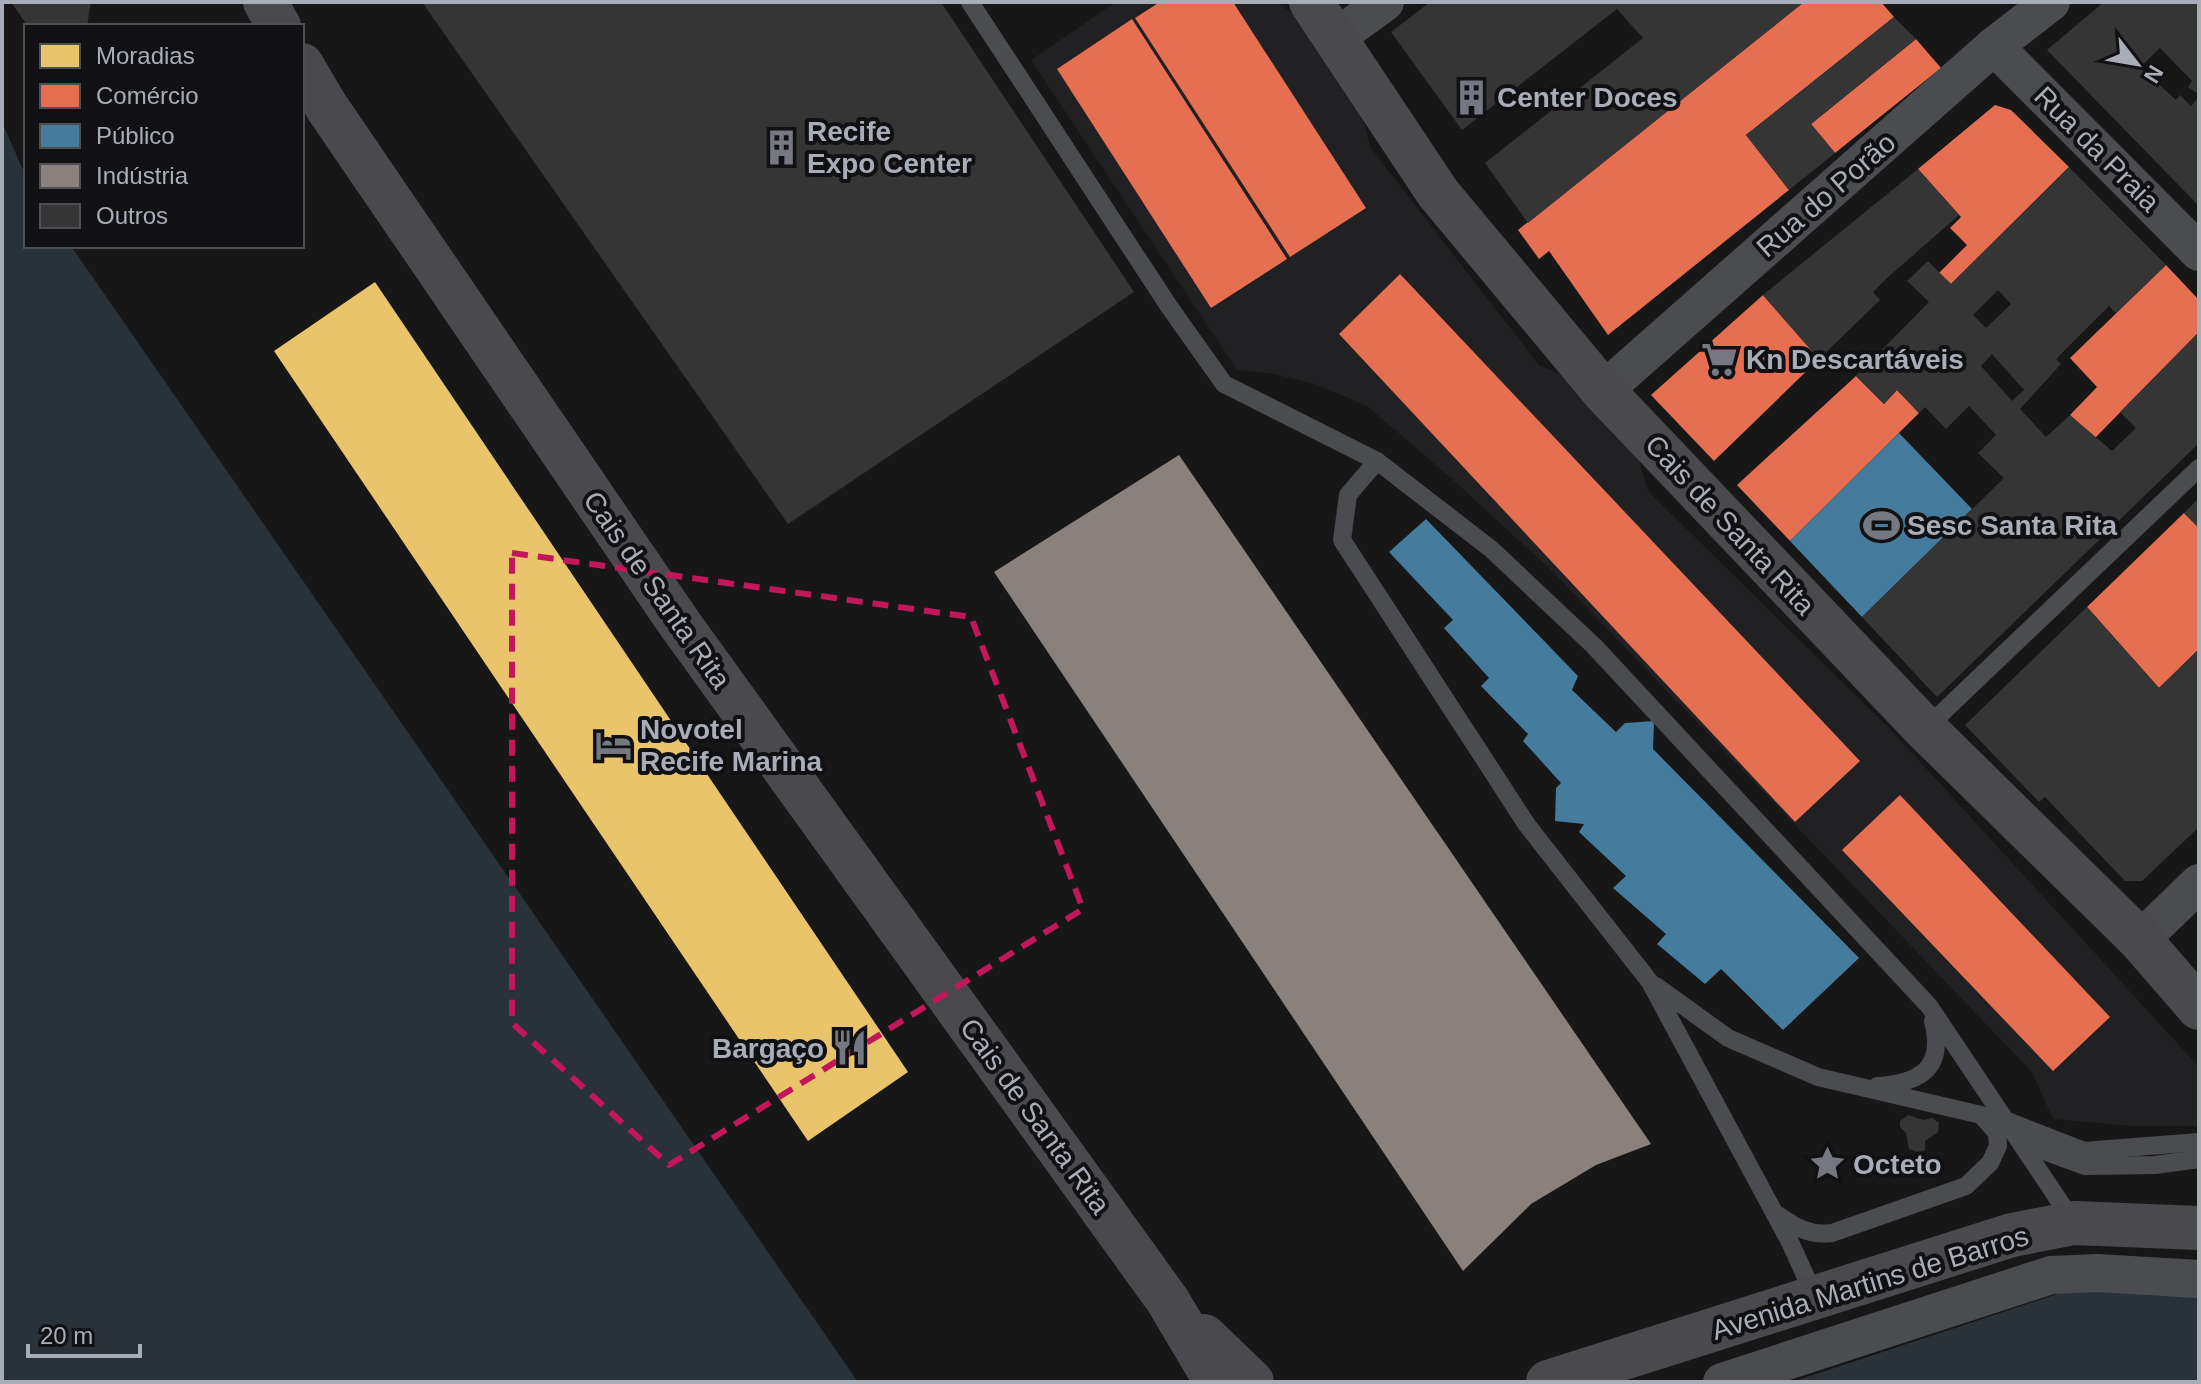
<svg xmlns="http://www.w3.org/2000/svg" width="2201" height="1384" viewBox="0 0 2201 1384" font-family="Arial,sans-serif">
	<style>
		.built { fill: #212123 }
		.water { fill: #2a3239 }
		.homes { fill: #e9c46a }
		.shops { fill: #e76f51 }
		.public { fill: #457b9d }
		.industry { fill: #8a817c }
		.building { fill: #353536; fill-rule: evenodd }
		.lines { fill: none; stroke-linecap: round; stroke-linejoin: round }
		.lane { stroke: #4b4c50; stroke-width: 18 }
		.street { stroke: #4b4c50; stroke-width: 38 }
		.secondary { stroke: #4a4a4e; stroke-width: 44 }
		.marked { fill: none; stroke: #c2185b; stroke-width: 6; stroke-dasharray: 16 10; stroke-linejoin: round }
		.labels { text-anchor: middle; dominant-baseline: central; stroke-width: 8; stroke-linejoin: round; paint-order: stroke }
		.poi-label { font-size: 28px; font-weight: bold; fill: #a8adb8; stroke: #111113; text-anchor: start }
		.street-label { font-size: 28px; fill: #a8adb8; stroke: #111113 }
	</style>
	<rect width="100%" height="100%" fill="#171717"/>
	<polygon class="built" points="1116,2 1278,2 1311,29 1361,107 1370,147 1539,365 1586,385 1635,446 1648,491 1891,730 2199,1067 2199,1126 2133,1126 2053,1119 2032,1072 1549,568 1452,479 1367,406 1315,384 1274,374 1237,370 1031,60"/>
	<g class="water">
		<polygon points="2,122 26,177 26,246 71,246 858,1382 2,1382"/>
		<polygon points="2094,1282 2199,1290 2199,1382 1792,1382"/>
	</g>
	<polygon class="homes" points="375,282 908,1072 808,1141 274,351"/>
	<g class="shops">
		<polygon points="1160,2 1233,2 1366,208 1290,257 1135,18"/>
		<polygon points="1804,2 1881,2 1894,17 1746,135 1789,190 1608,335 1549,251 1539,259 1518,230"/>
		<polygon points="1132,19 1287,259 1211,308 1057,69"/>
		<polygon points="1916,39 1941,68 1835,153 1811,124"/>
		<polygon points="1995,105 2011,110 2069,167 1951,284 1939,273 1967,245 1950,228 1961,217 1918,169"/>
		<polygon points="2166,265 2199,300 2199,332 2094,439 2070,415 2097,387 2070,358"/>
		<polygon points="1400,274 1860,761 1795,822 1339,334"/>
		<polygon points="1763,295 1819,359 1714,461 1651,395"/>
		<polygon points="1856,376 1884,404 1897,390 1919,413 1790,541 1737,485"/>
		<polygon points="2184,513 2199,528 2199,649 2159,688 2087,607"/>
		<polygon points="1900,795 2110,1017 2053,1071 1842,850"/>
	</g>
	<g class="public">
		<polygon points="1899,433 1972,509 1862,617 1790,541"/>
		<polygon points="1426,519 1578,676 1572,690 1616,732 1625,723 1654,721 1653,749 1859,958 1783,1030 1721,969 1705,984 1657,944 1666,934 1613,888 1626,876 1579,832 1584,824 1555,821 1556,788 1561,783 1523,741 1528,734 1481,686 1489,678 1444,628 1453,620 1389,552"/>
	</g>
	<polygon class="industry" points="1179,455 1651,1144 1596,1165 1531,1204 1463,1271 994,572"/>
	<g class="building">
		<polygon points="11,2 91,2 87,26 28,26"/>
		<polygon points="422,2 941,2 1134,292 788,524"/>
		<polygon points="1430,2 1804,2 1528,223 1485,163 1643,38 1617,9 1462,130 1391,32"/>
		<polygon points="2104,2 2199,2 2199,95 2188,87 2192,81 2160,48 2140,67 2176,100 2180,95 2191,106 2199,97 2199,206 2047,50"/>
		<polygon points="1894,17 1916,39 1811,124 1835,153 1789,190 1746,135"/>
		<path d="M2069,167L2166,265L2116,313L2109,306L2056,359L2061,364L2020,409L2046,437L2070,415L2112,451L2136,428L2120,412L2199,332V443L1937,697L1862,617L2004,478L1978,453L1996,435L1969,406L1946,429L1925,407L1919,413L1897,390L1884,404L1856,376L1929,302L1907,281L1928,261L1951,284ZM1998,290L2011,304L1986,328L1973,315ZM1992,354L2024,390L2012,401L1981,366Z"/>
		<polygon points="1918,169 1959,215 1887,278 1873,292 1880,300 1819,359 1763,295"/>
		<polygon points="2199,498 2199,528 2184,513"/>
		<polygon points="2087,607 2159,688 2199,649 2199,827 2142,881 2125,881 2045,797 2039,802 1965,725"/>
		<polygon points="1908,1115 1923,1120 1932,1118 1939,1123 1938,1132 1925,1141 1925,1150 1920,1153 1909,1149 1906,1133 1900,1127 1900,1121"/>
	</g>
	<g class="lines">
		<g class="lane">
			<polyline points="970,2 1168,305 1224,384 1377,461 1491,549 1594,646 1929,1006 2074,1223"/>
			<polyline points="1377,461 1348,495 1342,540 1527,825 1650,982 1790,1242 1815,1297"/>
			<polyline points="1925,729 2199,468"/>
			<polyline points="1656,986 1728,1038 1818,1077 2007,1121 2084,1151 2199,1142"/>
			<path d="M1877,1086C1921,1083 1945,1068 1933,1021"/>
			<polyline points="2022,1143 2085,1166 2155,1165 2199,1159"/>
			<path d="M1778,1215C1795,1227 1810,1236 1832,1233L1966,1186L1990,1163L1998,1146L1997,1133L1983,1117"/>
		</g>
		<g class="street">
			<polyline points="1334,39 1385,2"/>
			<polyline points="1994,46 2199,252"/>
			<polyline points="1603,391 1994,46 2051,2"/>
			<polyline points="2140,940 2199,883"/>
			<polyline points="1722,1382 2051,1275 2097,1273 2199,1279"/>
		</g>
		<g class="secondary">
			<polyline points="265,2 279,26"/>
			<polyline points="1311,2 1438,193 1603,391 1925,729 2140,940 2199,1008"/>
			<polyline points="302,65 326,106 677,620 1168,1301 1216,1382"/>
			<polyline points="1204,1336 1252,1382"/>
			<polyline points="1548,1382 2012,1235 2074,1223 2199,1228"/>
		</g>
	</g>
	<path class="marked" d="M512,553L971,617L1083,909L669,1165L512,1023Z"/>
	<defs>
		<symbol id="building-bare" viewBox="-9 -9 18 18"><path d="M-4-6H4V6H1V3H-1V6H-4ZM-2.5-4.3h1.7v1.8h-1.7ZM.8-4.3h1.7v1.8H.8ZM-2.5-1h1.7V.8h-1.7ZM.8-1h1.7V.8H.8Z" fill="#757880" stroke="#111113" stroke-width="2.5" paint-order="stroke"/></symbol>
		<symbol id="supermarket-bare" viewBox="-9 -9 18 18"><path d="M-6-5.5h2.5l.6 2H6L4.5 2H-2.5L-4.4-4H-6ZM-1.5 3.2a1.3 1.3 0 1 0 .1 0ZM3 3.2a1.3 1.3 0 1 0 .1 0Z" fill="#757880" stroke="#111113" stroke-width="2.5" paint-order="stroke"/></symbol>
		<symbol id="stadium-bare" viewBox="-9 -9 18 18"><path d="M0-5a6.5 5 0 1 0 0 10a6.5 5 0 1 0 0-10ZM-3.5-1.8h7v3.6h-7Z" fill="#757880" stroke="#111113" stroke-width="2.5" paint-order="stroke"/></symbol>
		<symbol id="hotel-bare" viewBox="-9 -9 18 18"><path d="M-6-4.5h1.5V1H6V5H4.5V3h-9V5H-6ZM-4 0a1.8 1.8 0 1 1 3.6 0ZM.5 0V-2.5h3Q6-2.5 6 0Z" fill="#757880" stroke="#111113" stroke-width="2.5" paint-order="stroke"/></symbol>
		<symbol id="restaurant-bare" viewBox="-9 -9 18 18"><path d="M-5-6h1v4h1v-4h1v4h1v-4h1v5L-1.5 .5V6h-2V.5L-5-1ZM5-6V6H3V1.5H1.5Q1.5-4 5-6Z" fill="#757880" stroke="#111113" stroke-width="2.5" paint-order="stroke"/></symbol>
		<symbol id="sight-bare" viewBox="-9 -9 18 18"><path d="M0-6L1.8-2.2L6-1.7L2.9 1.2L3.7 5.4L0 3.3L-3.7 5.4L-2.9 1.2L-6-1.7L-1.8-2.2Z" fill="#757880" stroke="#111113" stroke-width="2.5" paint-order="stroke"/></symbol>
	</defs>
	<g fill-rule="evenodd">
		<use href="#building-bare" x="1446" y="72" width="51" height="51"/>
		<use href="#building-bare" x="756" y="122" width="51" height="51"/>
		<use href="#supermarket-bare" x="1694" y="334" width="51" height="51"/>
		<use href="#stadium-bare" x="1856" y="500" width="51" height="51"/>
		<use href="#hotel-bare" x="588" y="720" width="51" height="51"/>
		<use href="#restaurant-bare" x="824" y="1022" width="51" height="51"/>
		<use href="#sight-bare" x="1802" y="1138" width="51" height="51"/>
	</g>
	<g class="labels">
		<g class="poi-label">
			<text x="1497" y="97">Center Doces</text>
			<text x="807" y="131">Recife<tspan x="807" dy="32">Expo Center</tspan></text>
			<text x="1746" y="359">Kn Descartáveis</text>
			<text x="1907" y="525">Sesc Santa Rita</text>
			<text x="640" y="729">Novotel<tspan x="640" dy="32">Recife Marina</tspan></text>
			<text x="824" y="1048" text-anchor="end">Bargaço</text>
			<text x="1853" y="1164">Octeto</text>
		</g>
		<g class="street-label">
			<text transform="translate(2097 149) rotate(45)">Rua da Praia</text>
			<text transform="translate(1826 195) rotate(-41)">Rua do Porão</text>
			<text transform="translate(1730 525) rotate(47)">Cais de Santa Rita</text>
			<text transform="translate(657 590) rotate(55)">Cais de Santa Rita</text>
			<text transform="translate(1035 1116) rotate(54)">Cais de Santa Rita</text>
			<text transform="translate(1870 1283) rotate(-17)">Avenida Martins de Barros</text>
		</g>
	</g>
	<rect width="2201" height="1384" fill="none" stroke="#a8adb8" stroke-width="8"/>
	<rect x="24" y="24" width="280" height="224" fill="#111113" stroke="#4d4f55" stroke-width="2"/>
	<rect x="40" y="44" width="40" height="24" fill="#e9c46a" stroke="#4d4f55" stroke-width="2"/>
	<text x="96" y="64" font-size="24" fill="#a8adb8">Moradias</text>
	<rect x="40" y="84" width="40" height="24" fill="#e76f51" stroke="#4d4f55" stroke-width="2"/>
	<text x="96" y="104" font-size="24" fill="#a8adb8">Comércio</text>
	<rect x="40" y="124" width="40" height="24" fill="#457b9d" stroke="#4d4f55" stroke-width="2"/>
	<text x="96" y="144" font-size="24" fill="#a8adb8">Público</text>
	<rect x="40" y="164" width="40" height="24" fill="#8a817c" stroke="#4d4f55" stroke-width="2"/>
	<text x="96" y="184" font-size="24" fill="#a8adb8">Indústria</text>
	<rect x="40" y="204" width="40" height="24" fill="#353536" stroke="#4d4f55" stroke-width="2"/>
	<text x="96" y="224" font-size="24" fill="#a8adb8">Outros</text>
	<g transform="translate(2137 64) rotate(121)" stroke="#111113" stroke-width="6" paint-order="stroke">
	<path d="M0-6L14 30L0 20L-14 30Z" fill="#a8adb8"/>
	<text y="-12" font-size="22" font-weight="bold" text-anchor="middle" fill="#a8adb8">N</text>
	</g>
	<path d="M28 1344v12h112v-12" fill="none" stroke="#a8adb8" stroke-width="4"/>
	<text x="40" y="1344" font-size="24" fill="#a8adb8" stroke="#111113" stroke-width="6" paint-order="stroke">20 m</text>
</svg>
